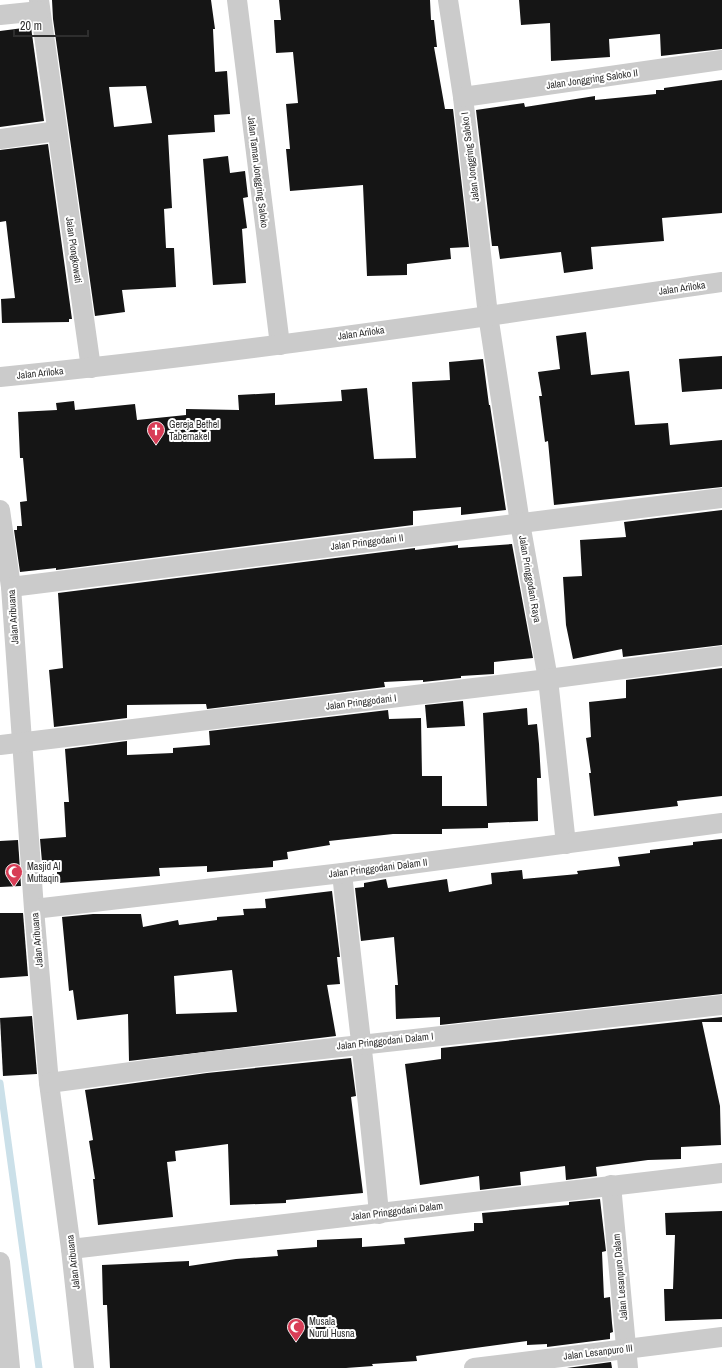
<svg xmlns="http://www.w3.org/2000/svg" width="722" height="1368" viewBox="0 0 722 1368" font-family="'Archivo Narrow',sans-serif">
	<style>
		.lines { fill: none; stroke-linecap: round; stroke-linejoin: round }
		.stream { stroke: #cbe0e9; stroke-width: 7 }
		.building { fill: #151515; fill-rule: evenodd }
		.street { stroke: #cbcbcb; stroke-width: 20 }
		.labels { text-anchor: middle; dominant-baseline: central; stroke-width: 4; stroke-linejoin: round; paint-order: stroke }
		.street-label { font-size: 10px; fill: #2e2e2e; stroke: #fff }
		.poi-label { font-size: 10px; fill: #2e2e2e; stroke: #fff; text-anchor: start }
	</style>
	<rect width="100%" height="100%" fill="#fff"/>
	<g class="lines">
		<polyline class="stream" points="0,1083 39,1368"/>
	</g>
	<g class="building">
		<path d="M52,0H211L215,29H213L215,72L227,71L230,114L214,115L215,132L168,135L172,208L164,209L166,248H174L176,287L122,290L125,312L95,316L53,19ZM146,86L152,123L114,127L109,87Z"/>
		<polygon points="279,0 430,0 431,20 434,20 437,47 434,47 445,109 453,109 469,247 450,248 451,259 407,264 407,275 367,276 363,185 290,191 286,149 290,149 286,104 298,103 293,52 276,53 274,20 281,20"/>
		<polygon points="519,0 722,0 722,49 661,56 660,34 609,39 610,57 551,61 550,23 521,25"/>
		<polygon points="31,27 44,121 0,127 0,31"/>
		<polygon points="722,80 722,213 662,218 664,241 591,247 593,269 564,273 561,252 500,259 498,246 492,246 476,110 524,103 525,107 595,96 595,100 656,94 656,90 664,90 664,88"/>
		<polygon points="48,144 72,319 69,319 69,322 2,323 1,299 15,298 6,221 0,222 0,150"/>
		<polygon points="228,156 230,173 245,171 248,197 243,198 247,228 242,229 246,283 213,285 203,159"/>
		<polygon points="586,332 591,375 629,371 635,425 668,423 670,445 722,440 722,487 554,505 548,441 545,442 539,396 542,396 538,372 560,369 556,336"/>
		<polygon points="722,356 722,389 682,392 679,359"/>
		<polygon points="483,359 489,405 490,405 506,510 461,515 461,507 413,511 413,525 56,570 56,568 20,572 14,530 17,530 17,526 22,526 20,502 27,501 23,458 20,458 18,412 57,410 56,403 74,401 75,410 135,404 137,420 186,415 186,409 239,410 238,395 275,393 275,405 342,401 341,390 367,388 374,459 416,458 412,382 450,380 449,362"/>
		<polygon points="722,510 722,645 623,657 622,649 573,659 566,625 563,577 582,576 580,540 626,537 624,522"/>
		<polygon points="512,544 533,658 494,662 494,674 461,676 461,678 423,682 423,680 384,682 385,687 207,709 206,704 127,705 127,718 54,727 49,670 63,668 58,593 415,548 415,550 458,545 458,548"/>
		<polygon points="722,668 722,796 677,801 678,806 594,816 589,773 591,773 586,738 591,737 589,702 626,698 626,680"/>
		<polygon points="463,701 465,726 427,728 425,705"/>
		<polygon points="527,708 528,725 537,724 539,744 541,778 537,778 538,821 488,823 488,828 442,829 442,834 393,834 329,841 330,845 287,852 288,859 273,861 273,867 207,872 207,866 159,868 160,876 58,883 56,861 42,862 40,839 66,837 64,802 69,802 65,749 127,741 127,755 173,753 173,748 210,745 209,731 388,710 389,719 421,718 422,776 442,776 442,806 487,806 483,713"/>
		<polygon points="722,839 722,994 440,1025 440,1017 396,1019 395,985 398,985 394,937 361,941 355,888 364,887 364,883 386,879 388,888 447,879 449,892 492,884 491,873 522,870 523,879 578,874 577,871 620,866 618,857 650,853 650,850 693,845 693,842"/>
		<polygon points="18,840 21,886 0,887 0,841"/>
		<path d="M332,891L340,957H337L340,984L327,985L336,1036L129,1061L128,1014L77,1020L73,990L69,991L62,917L93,914H141L143,927L178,920L179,925L217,920V917L244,915L243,909L266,908L265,899ZM232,970L237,1012L176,1014L174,976Z"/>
		<polygon points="0,913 23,913 28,976 0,978"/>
		<polygon points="32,1016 37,1074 3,1076 0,1018"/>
		<polygon points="722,1017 722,1022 702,1022 720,1106 721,1145 681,1147 681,1159 648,1160 596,1167 597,1176 566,1180 565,1166 520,1172 521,1185 480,1190 479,1176 420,1185 405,1064 441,1059 441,1048"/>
		<polygon points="351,1058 356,1096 351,1097 363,1193 286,1200 286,1203 230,1205 228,1144 175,1151 176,1161 167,1162 173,1217 98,1225 93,1179 95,1179 89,1141 93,1140 85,1090 207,1073"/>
		<polygon points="600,1199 606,1251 602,1252 604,1298 610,1297 612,1323 613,1332 610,1333 610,1339 547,1347 547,1344 527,1345 527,1341 416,1356 417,1361 372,1364 373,1366 346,1368 110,1368 107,1305 103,1305 102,1265 189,1261 189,1266 236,1259 278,1256 277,1250 317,1247 317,1240 362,1238 362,1247 405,1244 404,1238 474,1231 474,1223 483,1223 482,1213 569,1205 569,1202"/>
		<polygon points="722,1211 722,1319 665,1321 664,1289 673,1289 675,1235 666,1235 665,1213"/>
		<polygon points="611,1362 612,1368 567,1368"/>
	</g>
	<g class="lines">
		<g class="street">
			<polyline points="39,0 91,368"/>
			<polyline points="237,0 280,345"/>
			<polyline points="448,0 463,97 488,315 520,523 548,679 566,844"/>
			<polyline points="0,15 40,11"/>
			<polyline points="463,97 722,60"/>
			<polyline points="0,139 57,131"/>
			<path d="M0,377C242,353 482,317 722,282"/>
			<polyline points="0,510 11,587 34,909 49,1083 71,1249 84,1368"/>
			<polyline points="11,587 722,498"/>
			<polyline points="0,745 548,679 722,656"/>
			<path d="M342,873C354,987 369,1100 379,1214"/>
			<polyline points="34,909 342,873 722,823"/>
			<polyline points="49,1083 206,1062 722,1005"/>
			<polyline points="611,1185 628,1368"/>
			<polyline points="71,1249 722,1173"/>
			<polyline points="0,1262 10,1368"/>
			<polyline points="474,1368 722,1337"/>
		</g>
	</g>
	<defs>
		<symbol id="church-pin" viewBox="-11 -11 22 30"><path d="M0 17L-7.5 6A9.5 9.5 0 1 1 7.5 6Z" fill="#d83d56" stroke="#fff"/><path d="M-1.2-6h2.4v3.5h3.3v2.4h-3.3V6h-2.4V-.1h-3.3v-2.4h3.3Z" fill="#fff"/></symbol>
		<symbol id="mosque-pin" viewBox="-11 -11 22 30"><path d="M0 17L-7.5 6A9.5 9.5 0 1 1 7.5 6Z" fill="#d83d56" stroke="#fff"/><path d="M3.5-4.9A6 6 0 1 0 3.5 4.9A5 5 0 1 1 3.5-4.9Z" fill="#fff"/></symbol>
	</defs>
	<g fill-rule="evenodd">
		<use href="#church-pin" x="146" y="420" width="20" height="27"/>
		<use href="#mosque-pin" x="4" y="862" width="20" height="27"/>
		<use href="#mosque-pin" x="286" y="1317" width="20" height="27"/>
	</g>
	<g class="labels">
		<g class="street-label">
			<text transform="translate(592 79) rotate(-8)">Jalan Jonggring Saloko II</text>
			<text transform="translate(470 157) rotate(-97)">Jalan Jonggring Saloko I</text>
			<text transform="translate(258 172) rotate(83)">Jalan Taman Jonggring Saloko</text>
			<text transform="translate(74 250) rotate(82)">Jalan Plongkowati</text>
			<text transform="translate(682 288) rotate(-8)">Jalan Ariloka</text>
			<text transform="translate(361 333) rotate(-8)">Jalan Ariloka</text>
			<text transform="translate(40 373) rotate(-6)">Jalan Ariloka</text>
			<text transform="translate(367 542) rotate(-7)">Jalan Pringgodani II</text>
			<text transform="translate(530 579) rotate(80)">Jalan Pringgodani Raya</text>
			<text transform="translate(13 617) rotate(-94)">Jalan Aribuana</text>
			<text transform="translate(361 702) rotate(-7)">Jalan Pringgodani I</text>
			<text transform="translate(378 868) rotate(-7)">Jalan Pringgodani Dalam II</text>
			<text transform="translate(37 940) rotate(-95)">Jalan Aribuana</text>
			<text transform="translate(385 1041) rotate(-6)">Jalan Pringgodani Dalam I</text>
			<text transform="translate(397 1211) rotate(-7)">Jalan Pringgodani Dalam</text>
			<text transform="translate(73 1262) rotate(-97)">Jalan Aribuana</text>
			<text transform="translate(620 1277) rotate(-95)">Jalan Lesanpuro Dalam</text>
			<text transform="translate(598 1352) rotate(-7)">Jalan Lesanpuro III</text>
		</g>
		<g class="poi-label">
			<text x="169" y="424">Gereja Bethel<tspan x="169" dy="12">Tabernakel</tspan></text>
			<text x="27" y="866">Masjid Al<tspan x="27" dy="12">Muttaqin</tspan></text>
			<text x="309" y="1321">Musala<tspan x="309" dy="12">Nurul Husna</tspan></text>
		</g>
	</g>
	<path d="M14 30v6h74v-6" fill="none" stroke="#2e2e2e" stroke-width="2"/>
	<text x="20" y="30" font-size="12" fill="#2e2e2e" stroke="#ffffff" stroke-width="3" paint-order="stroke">20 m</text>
</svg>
